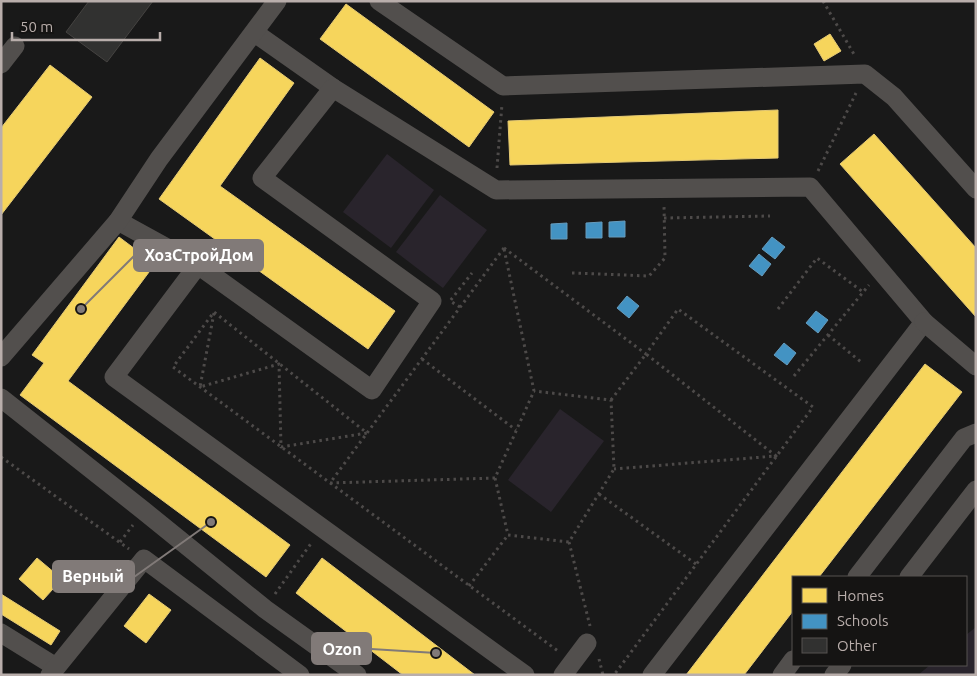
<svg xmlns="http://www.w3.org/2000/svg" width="977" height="676" viewBox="0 0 977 676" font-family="Ubuntu,sans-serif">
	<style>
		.green { fill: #29242c }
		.homes { fill: #f6d55c; stroke: #e4c974 }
		.schools { fill: #4393c3; stroke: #669bbc }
		.building { fill: #313130; stroke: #454341 }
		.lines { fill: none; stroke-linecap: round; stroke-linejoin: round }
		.path { stroke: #4d4a49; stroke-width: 3; stroke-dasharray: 2.5 4; stroke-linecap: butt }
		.minor { stroke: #524f4d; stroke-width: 19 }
		.leader { fill: none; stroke: #817a78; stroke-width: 2 }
		.callout-dot { fill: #817a78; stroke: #151413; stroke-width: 2 }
		.callout { fill: #817a78; stroke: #817a78; stroke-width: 2 }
		.callout-label { font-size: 16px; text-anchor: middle; font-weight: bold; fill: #fff }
	</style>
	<rect width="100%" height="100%" fill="#191919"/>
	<g class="green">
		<polygon points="387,154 434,190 391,248 343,212"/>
		<polygon points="440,195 487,230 443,288 396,252"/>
		<polygon points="560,409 604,441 551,512 508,480"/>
		<polygon points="976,627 976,675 918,675 930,665 966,665 966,635"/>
	</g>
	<g class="homes">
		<polygon points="346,4 494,112 469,147 320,39"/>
		<polygon points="830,34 841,51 824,61 814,44"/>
		<polygon points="260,58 294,83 220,186 395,311 368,349 159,199"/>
		<polygon points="50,65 92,97 1,215 1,128"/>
		<polygon points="778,110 778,158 510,165 508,121"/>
		<polygon points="874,134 976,248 976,317 840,164"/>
		<polygon points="119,237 155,264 68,381 290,545 266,577 20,395 44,363 32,355"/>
		<polygon points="925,364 962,392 819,577 793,577 793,611 744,675 686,675"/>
		<polygon points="37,558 62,579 43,600 19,579"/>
		<polygon points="322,558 475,675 403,675 296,593"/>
		<polygon points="1,594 60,631 51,645 1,614"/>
		<polygon points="149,594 171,610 146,643 124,626"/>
	</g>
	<g class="schools">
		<polygon points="625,221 625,237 609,237 609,222"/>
		<polygon points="602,222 602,238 586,238 586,223"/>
		<polygon points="567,223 567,239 551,239 551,224"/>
		<polygon points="772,237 785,247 775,259 762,249"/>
		<polygon points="759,254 771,264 762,276 749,266"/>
		<polygon points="627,296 639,306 629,318 617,308"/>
		<polygon points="816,311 828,320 818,333 806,323"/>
		<polygon points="784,343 796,353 787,365 774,355"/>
	</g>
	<polygon class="building" points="89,1 153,1 107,62 66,32"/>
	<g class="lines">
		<g class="path">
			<polyline points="823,1 855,56"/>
			<polyline points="497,168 502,104"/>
			<polyline points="818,171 856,93"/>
			<polyline points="664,218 770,216"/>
			<polyline points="504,248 367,433 214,312 173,367 558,651"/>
			<polyline points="504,248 646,354 678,309 813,407 614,675"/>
			<polyline points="504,249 534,391 495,478 508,535 569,542 614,469 611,400 534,391"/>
			<polyline points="572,273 649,276 665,258 664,206"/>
			<polyline points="460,307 450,301 472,273"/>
			<polyline points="778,309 817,258 863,292"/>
			<polyline points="214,313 200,387 279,364 281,447 367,433 330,483 495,478"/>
			<polyline points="828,335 861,362"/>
			<polyline points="422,359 516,430"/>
			<polyline points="794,376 869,285"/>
			<polyline points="611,400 646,354 776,456 614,469"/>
			<polyline points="1,457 129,549"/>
			<polyline points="599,494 696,564"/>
			<polyline points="120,542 133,525"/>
			<polyline points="569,542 590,626"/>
			<polyline points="469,586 508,535"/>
			<polyline points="275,594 312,542"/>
			<polyline points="599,659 603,675"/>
		</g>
		<g class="minor">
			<polyline points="379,1 503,86 865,74 894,97 976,189"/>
			<polyline points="255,33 333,88"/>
			<polyline points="1,64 15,46"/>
			<polyline points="118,221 198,265 372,390 432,301 262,178 333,88 496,190 810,187 924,322 652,675"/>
			<polyline points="198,265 114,377 525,675"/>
			<polyline points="924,322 976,366"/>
			<polyline points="1,357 118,221 159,159 277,1"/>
			<polyline points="1,398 144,511 265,609 357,675"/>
			<polyline points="857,577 964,438 976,433"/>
			<polyline points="909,577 976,490"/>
			<polyline points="1,633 56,667"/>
			<polyline points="50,675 144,559 300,675"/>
			<polyline points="563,675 587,643"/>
			<polyline points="782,675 793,660"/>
			<polyline points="834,675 842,665"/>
		</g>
	</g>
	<path class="leader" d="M81 309L134 256M211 522L134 577M436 653L371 649"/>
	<g class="callout-dot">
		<circle cx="81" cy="309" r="5"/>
		<circle cx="211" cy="522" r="5"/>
		<circle cx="436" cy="653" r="5"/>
	</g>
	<g class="callout">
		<rect x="134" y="240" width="129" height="31" rx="5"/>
		<rect x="53" y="561" width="81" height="31" rx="5"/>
		<rect x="312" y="633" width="59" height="31" rx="5"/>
	</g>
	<g class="callout-label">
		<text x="199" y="261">ХозСтройДом</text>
		<text x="93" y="582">Верный</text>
		<text x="342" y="655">Ozon</text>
	</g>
	<rect width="977" height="676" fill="none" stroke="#b9aeab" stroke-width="5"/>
	<rect x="792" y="576" width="175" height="90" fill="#151413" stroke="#575250"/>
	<rect x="802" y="588" width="25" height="15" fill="#f6d55c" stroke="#575250"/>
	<text x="837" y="601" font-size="15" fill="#b9aeab">Homes</text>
	<rect x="802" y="614" width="25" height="15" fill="#4393c3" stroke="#575250"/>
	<text x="837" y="626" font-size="15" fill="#b9aeab">Schools</text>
	<rect x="802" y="638" width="25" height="15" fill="#313130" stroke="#575250"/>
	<text x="837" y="651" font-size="15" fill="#b9aeab">Other</text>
	<path d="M12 32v8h148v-8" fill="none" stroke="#b9aeab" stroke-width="2.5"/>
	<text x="20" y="32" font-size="15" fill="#b9aeab" stroke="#151413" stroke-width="4" paint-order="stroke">50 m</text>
</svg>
